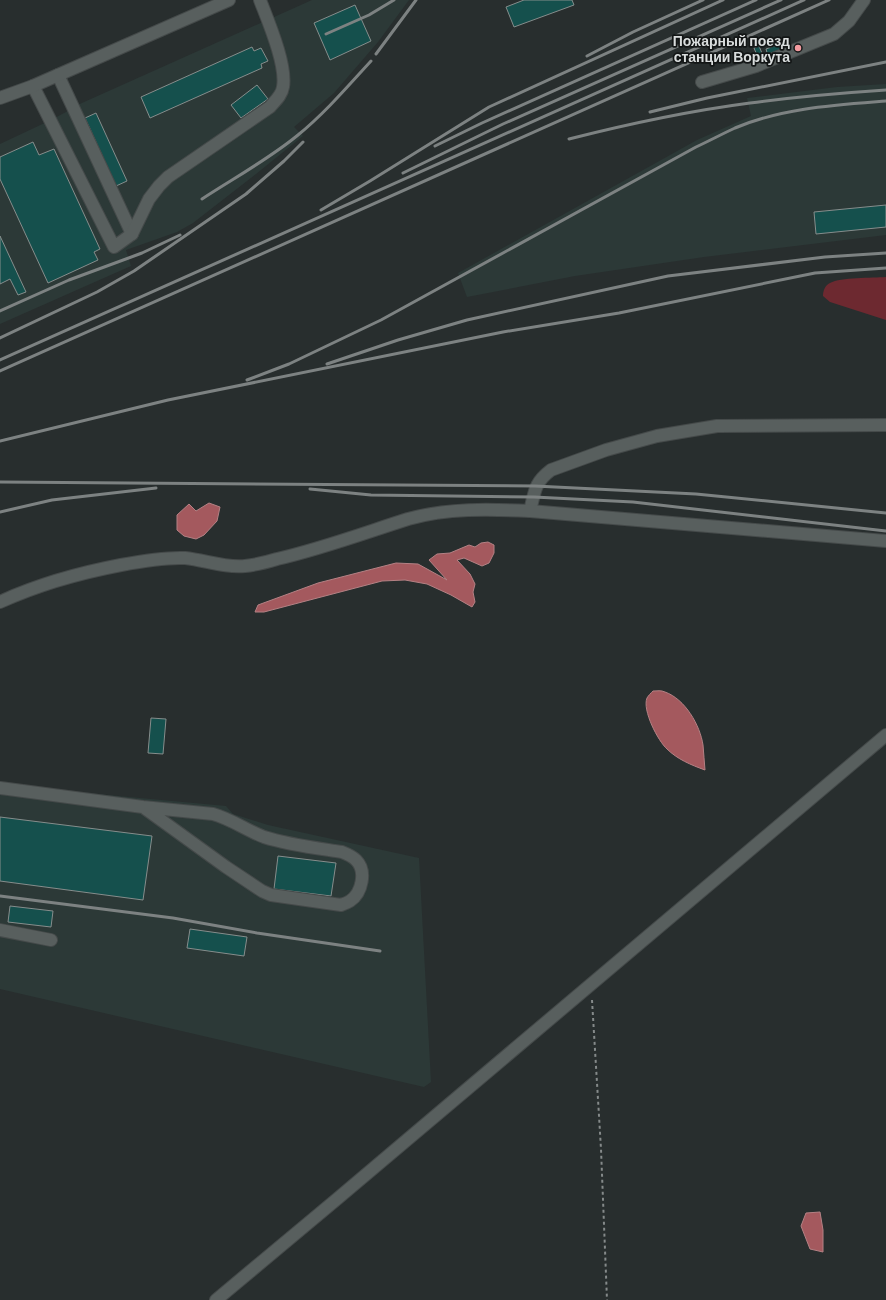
<svg xmlns="http://www.w3.org/2000/svg" width="886" height="1300" viewBox="0 0 886 1300" font-family="Barlow,sans-serif">
	<style>
		.built { fill: #2c3937 }
		.green { fill: #6d2930 }
		.water { fill: #a4595e; stroke: #b48184 }
		.building { fill: #15504d; stroke: #868d8c }
		.lines { fill: none; stroke-linecap: round; stroke-linejoin: round }
		.minor-casing { stroke: #454a4a; stroke-width: 14 }
		.path { stroke: #858a8a; stroke-width: 2; stroke-dasharray: 3 3; stroke-linecap: butt }
		.minor { stroke: #585f5e; stroke-width: 12 }
		.rail { stroke: #7d8282; stroke-width: 3 }
		.poi-dot { fill: #f49b9f; stroke: #131616; stroke-width: 1.5 }
		.labels { text-anchor: middle; dominant-baseline: central; stroke-width: 3.5; stroke-linejoin: round; paint-order: stroke }
		.poi-label { font-size: 14px; font-weight: bold; fill: #d9dddd; stroke: #131616; text-anchor: end }
	</style>
	<rect width="100%" height="100%" fill="#282e2e"/>
	<g class="built">
		<polygon points="312,0 409,0 378,42 334,93 294,127 303,136 256,174 193,223 177,232 126,250 131,266 0,324 0,144 51,120 66,112 73,107"/>
		<polygon points="886,84 886,235 704,257 575,276 467,297 458,273 697,140 751,116 747,98 837,87"/>
		<polygon points="0,785 226,806 233,814 268,825 419,858 431,1082 424,1087 0,989"/>
	</g>
	<path class="green" d="M886,277V320L830,302L823,296C823,291 825,285 830,283C841,277 872,278 886,277Z"/>
	<g class="water">
		<polygon points="209,503 220,507 217,521 204,535 196,539 184,536 177,530 177,515 189,504 196,511"/>
		<polygon points="488,542 494,545 494,553 489,563 482,566 464,558 457,560 470,574 475,584 473,592 475,602 472,607 451,595 427,584 405,580 382,581 264,612 255,612 258,605 318,583 396,563 418,564 447,580 429,560 437,554 450,553 469,545 475,547 481,543"/>
		<path d="M653,691C657,691 661,690 665,692C685,699 700,725 703,745C704,753 704,762 705,770C691,765 677,759 667,749C658,741 642,710 647,698C648,696 651,693 653,691Z"/>
		<polygon points="820,1212 823,1230 823,1252 810,1249 801,1226 806,1213"/>
	</g>
	<g class="building">
		<polygon points="524,0 572,0 574,5 514,27 506,7"/>
		<polygon points="355,5 371,41 330,60 314,23"/>
		<polygon points="785,42 787,49 768,56 766,49"/>
		<polygon points="759,46 764,58 759,60 754,48"/>
		<polygon points="252,47 254,51 261,48 268,61 261,64 262,68 150,118 141,97"/>
		<polygon points="257,85 268,99 241,118 231,105"/>
		<polygon points="96,113 127,181 116,186 85,118"/>
		<polygon points="33,142 39,155 54,149 100,249 94,252 98,260 48,283 0,179 0,157"/>
		<polygon points="886,205 886,227 816,234 814,212"/>
		<polygon points="0,236 26,292 18,295 10,279 0,284"/>
		<polygon points="151,718 166,719 163,754 148,753"/>
		<polygon points="0,817 152,836 143,900 0,881"/>
		<polygon points="278,856 336,863 331,896 274,889"/>
		<polygon points="10,906 53,911 51,927 8,922"/>
		<polygon points="190,929 247,937 244,956 187,948"/>
	</g>
	<g class="lines">
		<defs>
			<g id="minor">
				<polyline points="58,75 132,234"/>
				<polyline points="702,82 756,66 834,34 849,21 864,0"/>
				<path d="M33,86L114,247L132,234L149,199L159,186L168,177L270,107C275,101 282,95 283,87C287,65 268,21 260,0"/>
				<polyline points="0,98 33,86 229,0"/>
				<path d="M530,511C535,491 534,483 551,470L606,450L657,436L717,426L886,425"/>
				<path d="M0,602C39,584 79,573 121,565C142,561 164,557 185,558C205,560 224,568 245,566C255,565 267,562 277,559C321,549 364,533 408,519C448,508 488,509 530,511L886,541"/>
				<path d="M0,788L143,807L213,814C231,819 246,830 264,837C289,845 316,848 342,852C347,854 352,856 356,860C367,871 362,893 350,901C347,903 344,904 341,905L271,895L262,891L226,867L143,807"/>
				<polyline points="0,930 51,940"/>
				<polyline points="216,1300 337,1199 886,735"/>
			</g>
		</defs>
		<use href="#minor" class="minor-casing"/>
		<polyline class="path" points="592,1000 601,1149 607,1300"/>
		<use href="#minor" class="minor"/>
		<g class="rail">
			<polyline points="326,34 369,15 394,0"/>
			<polyline points="376,54 416,0"/>
			<polyline points="587,56 633,32 703,0"/>
			<polyline points="650,112 707,98 886,62"/>
			<path d="M569,139C628,124 689,111 750,103C795,97 841,93 886,90"/>
			<polyline points="435,146 482,123 756,0"/>
			<polyline points="403,173 503,124 781,0"/>
			<path d="M202,199C234,178 269,159 298,135C325,113 348,86 371,61"/>
			<polyline points="321,210 370,181 489,107 723,0"/>
			<polyline points="0,311 69,280 142,253 180,235"/>
			<polyline points="0,338 97,292 134,271 246,194 284,161 303,142"/>
			<polyline points="0,360 804,0"/>
			<polyline points="327,364 398,340 467,320 668,276 825,257 886,253"/>
			<polyline points="0,371 829,0"/>
			<path d="M247,380L289,364L381,320L696,147C709,141 722,134 735,128C782,108 835,105 886,101"/>
			<polyline points="0,441 168,400 503,332 619,313 815,273 886,268"/>
			<polyline points="0,482 535,486 696,494 886,513"/>
			<polyline points="310,489 371,495 534,497 633,502 886,531"/>
			<polyline points="0,512 52,500 156,488"/>
			<polyline points="0,896 173,918 257,933 380,951"/>
		</g>
	</g>
	<circle class="poi-dot" cx="798" cy="48" r="4"/>
	<g class="labels">
		<g class="poi-label">
			<text x="790" y="40">Пожарный поезд<tspan x="790" dy="16">станции Воркута</tspan></text>
		</g>
	</g>
</svg>
